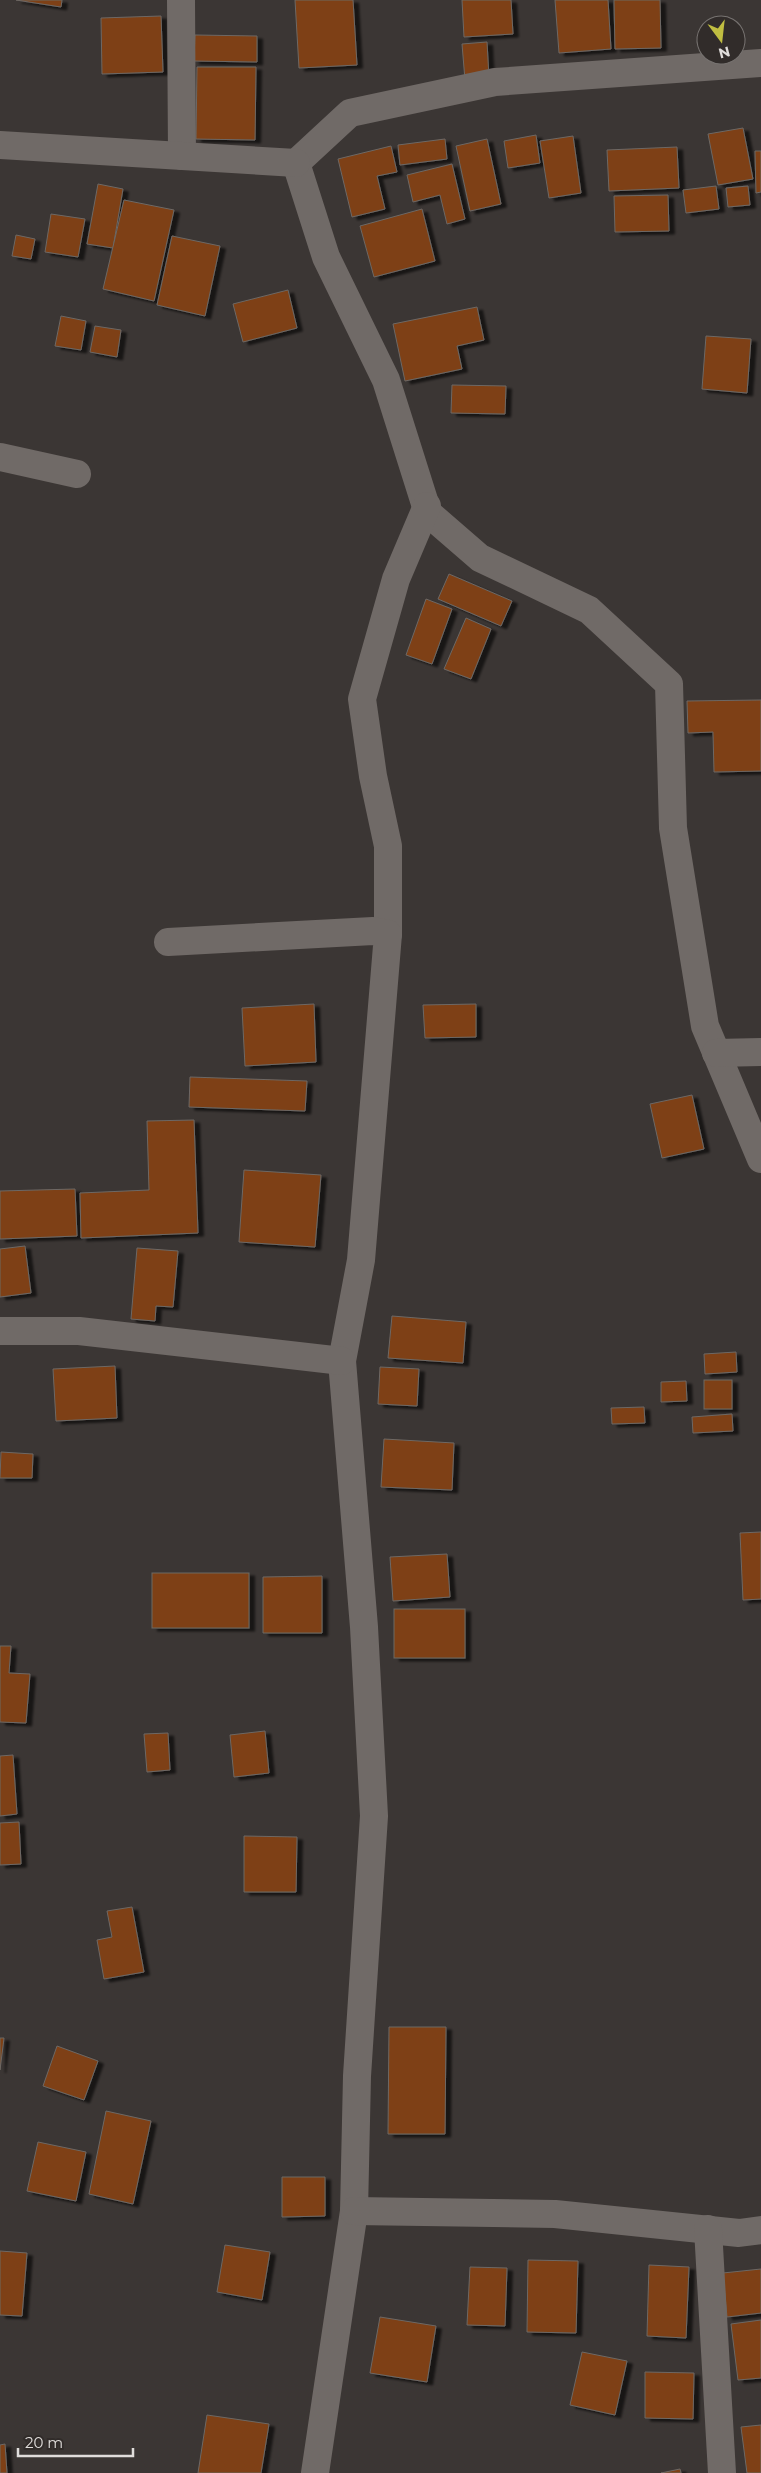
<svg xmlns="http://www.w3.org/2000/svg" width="761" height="2473" viewBox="0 0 761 2473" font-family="Montserrat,sans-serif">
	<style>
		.building { fill: #7e4013; stroke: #6d6865; filter: url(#shadow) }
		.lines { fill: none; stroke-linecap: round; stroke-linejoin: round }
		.minor { stroke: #706a67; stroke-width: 28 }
	</style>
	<defs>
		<filter id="shadow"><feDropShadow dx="5.5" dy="3" stdDeviation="1" flood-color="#0009"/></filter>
	</defs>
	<rect width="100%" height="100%" fill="#3b3634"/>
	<g class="building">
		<polygon points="16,0 62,0 61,7"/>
		<polygon points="295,0 353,0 357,65 299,68"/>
		<polygon points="462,0 511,0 513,34 464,37"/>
		<polygon points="555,0 608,0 611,49 559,53"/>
		<polygon points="614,0 660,0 661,48 615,49"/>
		<polygon points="161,16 163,72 102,74 101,18"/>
		<polygon points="195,35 257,36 257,62 194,61"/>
		<polygon points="487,42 489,78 465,80 462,44"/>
		<polygon points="197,67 256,67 255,140 196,139"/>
		<polygon points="743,128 753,179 718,185 708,134"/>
		<polygon points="536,135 540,163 508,168 504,141"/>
		<polygon points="573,136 581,193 549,198 540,141"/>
		<polygon points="445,139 447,159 400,165 398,145"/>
		<polygon points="487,139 501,204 470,211 456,146"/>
		<polygon points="391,146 397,172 377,176 385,209 352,217 338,159"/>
		<polygon points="677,147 679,188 609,191 607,150"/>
		<polygon points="755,151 761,151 761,192 756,193"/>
		<polygon points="452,164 465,219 447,224 440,195 413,202 407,175"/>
		<polygon points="98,184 123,189 113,248 87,244"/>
		<polygon points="716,186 719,209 686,213 683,190"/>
		<polygon points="748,186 750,205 728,207 726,188"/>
		<polygon points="668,195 669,231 615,232 614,196"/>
		<polygon points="124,200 174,210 154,301 103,289"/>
		<polygon points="422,209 435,261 374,277 360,226"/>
		<polygon points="51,214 85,219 78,257 45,252"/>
		<polygon points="16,235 35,239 31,259 12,256"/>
		<polygon points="172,236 220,246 205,316 157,305"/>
		<polygon points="288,290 297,328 243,342 233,304"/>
		<polygon points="477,307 484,340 457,346 462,369 405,381 393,324"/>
		<polygon points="61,316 86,321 81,350 55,346"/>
		<polygon points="95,326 121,330 117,357 90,352"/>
		<polygon points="706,336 751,339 747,393 702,389"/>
		<polygon points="452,385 506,386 505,414 451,413"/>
		<polygon points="449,574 512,601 501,626 438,599"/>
		<polygon points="426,599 452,609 432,664 406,655"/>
		<polygon points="466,618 491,629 471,679 444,669"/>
		<polygon points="761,700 761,771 714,772 713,732 688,733 687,701"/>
		<polygon points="314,1004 316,1062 245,1066 242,1008"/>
		<polygon points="476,1004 476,1037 425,1038 423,1005"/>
		<polygon points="190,1077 307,1081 305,1111 189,1107"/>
		<polygon points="692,1095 704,1149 662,1158 650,1104"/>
		<polygon points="194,1120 198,1233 81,1238 80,1193 149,1190 147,1121"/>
		<polygon points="244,1170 321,1175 315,1247 239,1242"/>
		<polygon points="75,1189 77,1236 0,1239 0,1191"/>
		<polygon points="25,1246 31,1293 0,1297 0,1249"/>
		<polygon points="137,1248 178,1251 173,1307 156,1306 155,1321 131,1319"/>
		<polygon points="392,1316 466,1322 463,1363 388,1358"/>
		<polygon points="736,1352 737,1372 705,1374 704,1354"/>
		<polygon points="115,1366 117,1418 56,1421 53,1369"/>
		<polygon points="380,1367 419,1369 417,1406 378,1404"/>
		<rect x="704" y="1380" width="28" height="29"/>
		<polygon points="686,1381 687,1401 661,1402 661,1382"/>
		<polygon points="644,1407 645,1423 612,1424 611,1408"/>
		<polygon points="732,1414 733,1431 693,1433 692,1417"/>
		<polygon points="384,1439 454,1443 452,1490 381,1487"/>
		<polygon points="1,1452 33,1454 32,1478 0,1478"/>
		<polygon points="761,1532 761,1599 743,1600 740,1533"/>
		<polygon points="447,1554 450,1597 393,1601 390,1557"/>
		<rect x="152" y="1573" width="97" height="55"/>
		<polygon points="322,1576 322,1633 263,1633 263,1577"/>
		<rect x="394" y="1609" width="71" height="49"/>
		<polygon points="0,1646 11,1646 9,1673 30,1674 26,1723 0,1722"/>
		<polygon points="265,1731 269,1773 234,1777 230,1735"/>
		<polygon points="168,1733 170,1770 147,1772 144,1734"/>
		<polygon points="13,1755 17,1814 0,1816 0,1756"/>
		<polygon points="19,1822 21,1864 0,1865 0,1823"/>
		<polygon points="244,1836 297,1837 296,1892 244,1892"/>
		<polygon points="132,1907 144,1972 104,1979 97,1940 112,1937 107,1911"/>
		<polygon points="389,2027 446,2027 445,2134 388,2134"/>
		<polygon points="0,2038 4,2038 0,2070"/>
		<polygon points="57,2046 98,2061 84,2100 43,2086"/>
		<polygon points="106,2111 151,2121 133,2204 89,2194"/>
		<polygon points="38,2142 86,2152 76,2201 27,2191"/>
		<polygon points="282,2177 325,2177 325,2216 282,2217"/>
		<polygon points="225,2245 270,2252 262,2300 217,2292"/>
		<polygon points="0,2251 27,2253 22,2316 0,2315"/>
		<polygon points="528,2260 578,2261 576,2333 527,2332"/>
		<polygon points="649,2265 689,2267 686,2338 647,2336"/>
		<polygon points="470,2267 507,2268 505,2326 467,2325"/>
		<polygon points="761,2269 761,2313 727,2317 723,2273"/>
		<polygon points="380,2317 436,2326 427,2382 370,2373"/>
		<polygon points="761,2320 761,2378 738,2380 731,2324"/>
		<polygon points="582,2352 627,2361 615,2415 570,2405"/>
		<polygon points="645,2372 694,2373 693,2419 645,2418"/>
		<polygon points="207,2415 269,2424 261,2473 198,2473"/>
		<polygon points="761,2425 761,2473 747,2473 741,2427"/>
		<polygon points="5,2444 7,2473 0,2473 0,2445"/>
		<polygon points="680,2469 681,2473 661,2473"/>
	</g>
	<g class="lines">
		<g class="minor">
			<polyline points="181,0 182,156"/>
			<polyline points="761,63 495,82 350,113 296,163 326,257 386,380 428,513 480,558 589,610 669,684 673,828 705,1026 761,1159"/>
			<polyline points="0,145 296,163"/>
			<polyline points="0,457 77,474"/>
			<polyline points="388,934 388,846 373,776 362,699 396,579 427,506"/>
			<polyline points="168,942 373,931 388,934 361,1260 342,1361 364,1627 374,1816 357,2076 354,2211 315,2473"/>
			<polyline points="716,1053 761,1052"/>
			<polyline points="0,1331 79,1331 342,1361"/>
			<polyline points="354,2211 555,2214 739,2233 761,2230"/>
			<polyline points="708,2229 722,2473"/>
		</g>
	</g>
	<g transform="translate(721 40) rotate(165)"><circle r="24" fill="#312c2a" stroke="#777371"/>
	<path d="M0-4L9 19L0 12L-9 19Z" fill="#c0be41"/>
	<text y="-8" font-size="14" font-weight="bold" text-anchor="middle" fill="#e0dddb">N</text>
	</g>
	<path d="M18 2448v8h115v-8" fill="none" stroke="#e0dddb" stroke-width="2.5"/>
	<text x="25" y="2448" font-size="15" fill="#e0dddb" stroke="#312c2a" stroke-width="4" paint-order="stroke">20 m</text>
</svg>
